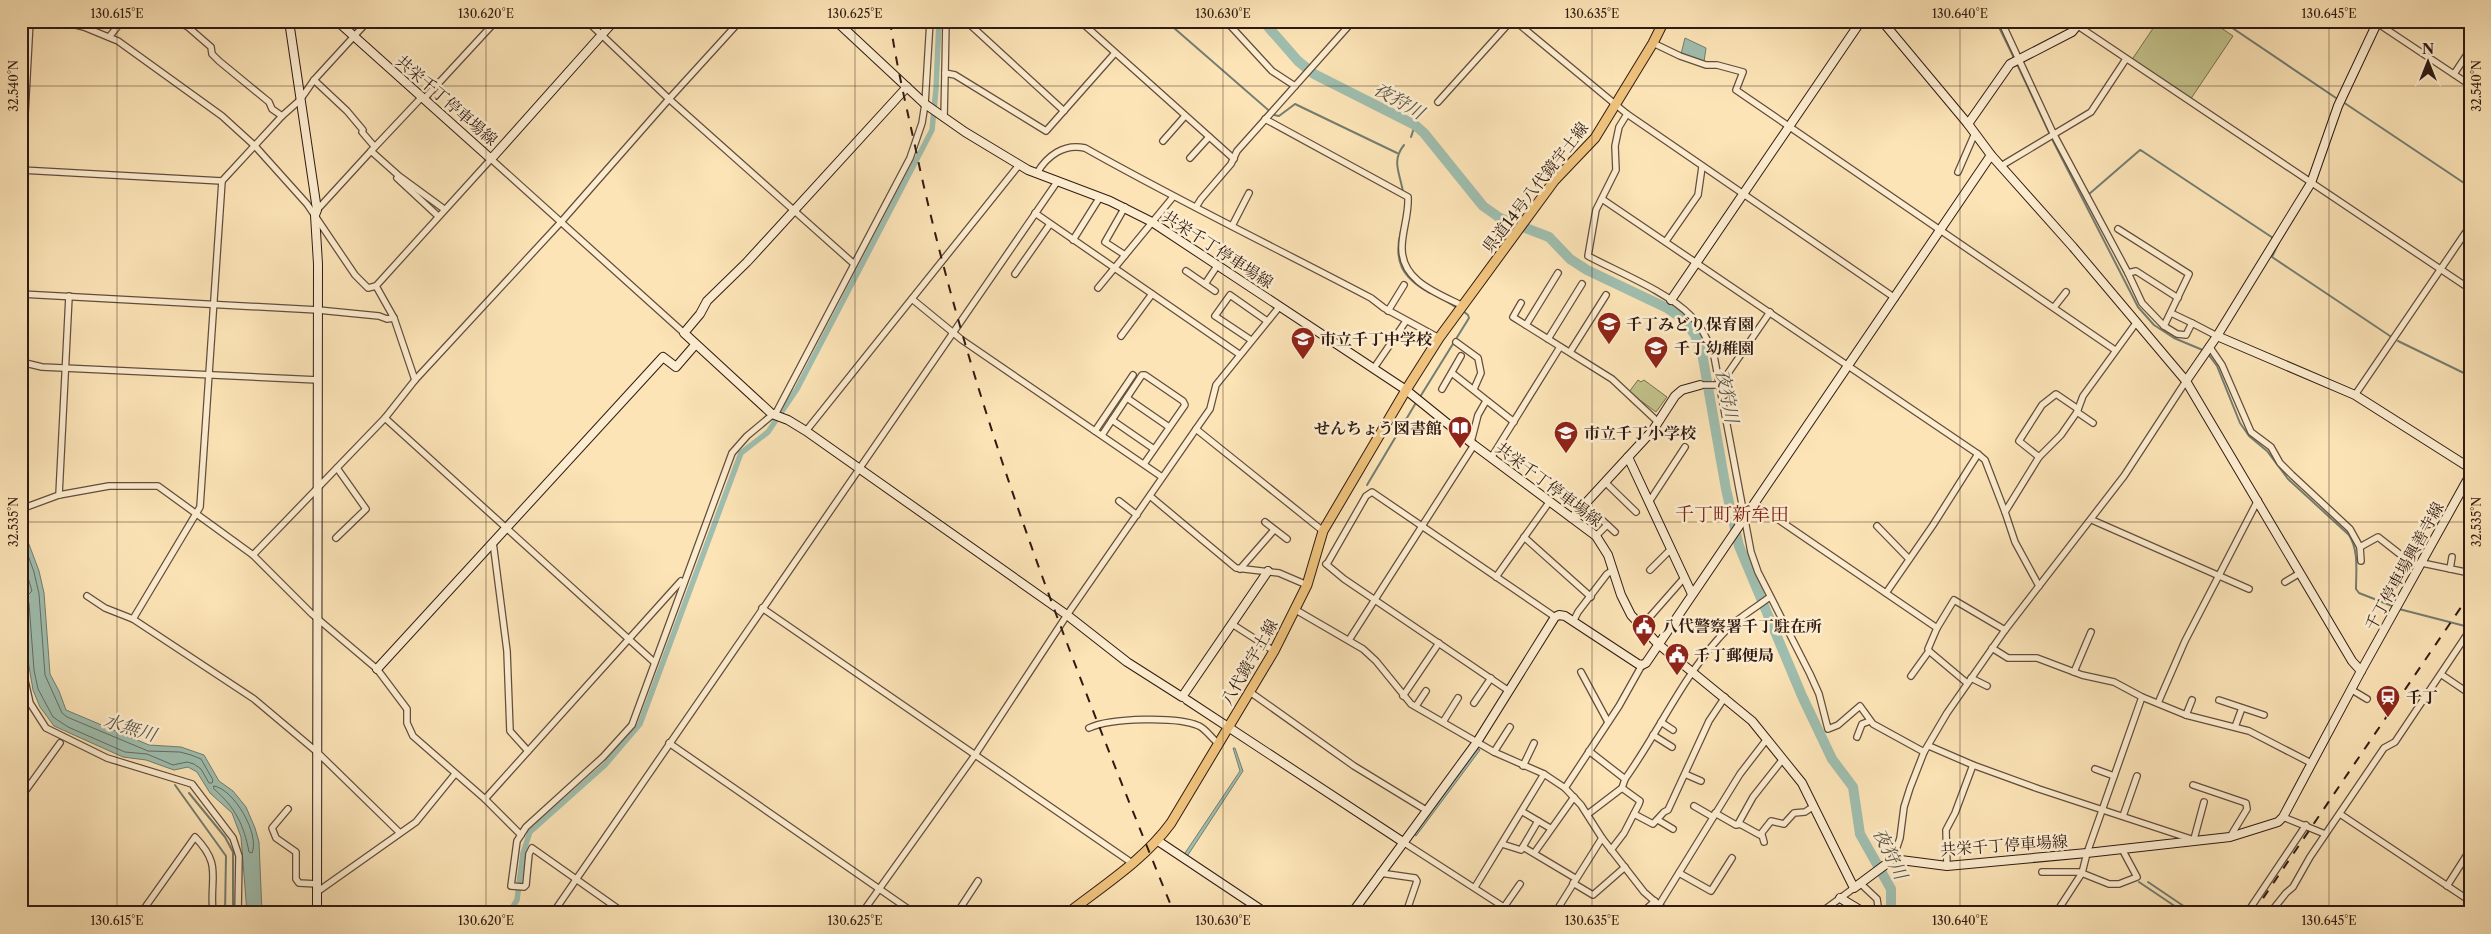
<svg xmlns="http://www.w3.org/2000/svg" width="2491" height="934" viewBox="0 0 2491 934" font-family="'Libre Caslon Text','Noto Serif JP',serif">
	<style>
		.green { fill: #c3c38c; stroke: #7a6f50 }
		.water { fill: #9fbeaf; stroke: #737d71 }
		.lines { fill: none; stroke-linecap: round; stroke-linejoin: round }
		.shore { stroke: #686c61; stroke-width: 1 }
		.stream { stroke: #737d71; stroke-width: 2 }
		.canal { stroke: #9fbeaf; stroke-width: 5.5 }
		.river { stroke: #9fbeaf; stroke-width: 10 }
		.street-casing { stroke: #634d3c; stroke-width: 8 }
		.secondary-casing { stroke: #301b13; stroke-width: 10 }
		.primary-casing { stroke: #301b13; stroke-width: 11 }
		.street { stroke: #fdedd0; stroke-width: 5.5 }
		.secondary { stroke: #fdedd0; stroke-width: 8 }
		.primary { stroke: #eec27c; stroke-width: 9 }
		.rail { stroke: #301b13; stroke-width: 2; stroke-dasharray: 9 9; stroke-linecap: butt }
		.ticks { fill: none; stroke: #301b13; stroke-width: 1; stroke-opacity: 0.45 }
		.labels { text-anchor: middle; dominant-baseline: central; stroke-width: 5; stroke-linejoin: round; paint-order: stroke }
		.street-label { font-size: 16px; fill: #301b13; stroke: #fdedd0 }
		.poi-label { font-size: 16px; font-weight: bold; fill: #301b13; stroke: #fdedd0; text-anchor: start }
		.water-label { font-size: 18px; font-style: italic; fill: #57544a; stroke: #fdedd0 }
		.quarter-label { font-size: 19px; fill: #7a1f14; stroke: #fdedd0 }
		.neatline { fill: none; stroke: #301b13; stroke-width: 2 }
		.ticks-label { font-size: 12px; text-anchor: middle; fill: #301b13 }
	</style>
	<rect width="100%" height="100%" fill="#fce4b7"/>
	<filter id="stains"><feTurbulence type="fractalNoise" baseFrequency=".004" numOctaves="4"/><feColorMatrix values="0 0 0 0 .2 0 0 0 0 .09 0 0 0 0 .02 0 0 0 .5 -.17"/></filter>
	<radialGradient id="worn" r=".72"><stop offset=".6" stop-color="#630" stop-opacity="0"/><stop offset="1" stop-color="#630" stop-opacity=".3"/></radialGradient>
	<g class="green">
		<polygon points="2158,21 2211,21 2233,36 2190,100 2131,61"/>
		<polygon points="1638,380 1641,382 1644,380 1667,397 1656,412 1629,392"/>
	</g>
	<g class="water">
		<polygon points="1685,38 1706,48 1704,62 1681,54"/>
		<polygon points="21,523 39,571 44,593 50,674 59,691 66,710 149,745 181,747 204,755 219,781 233,791 246,807 255,828 259,842 262,913 247,913 241,837 232,813 210,793 197,772 188,767 174,770 146,760 123,757 54,726 40,707 33,690 26,649 21,593"/>
		<polygon points="1233,748 1235,748 1243,771 1186,858 1183,856 1240,771"/>
		<polygon points="1477,748 1480,750 1416,836 1414,835"/>
	</g>
	<g class="lines">
		<g class="shore">
			<polyline points="21,536 34,572 39,594 45,675 62,713 67,717 148,751 180,752 191,755 201,759 213,780 212,783 209,783 201,769 194,764 187,762 173,765 147,754 125,752 68,727 53,717 38,689 34,670 29,603 26,599 21,598"/>
			<polyline points="21,554 32,591 29,594 21,592"/>
			<path d="M214,786C234,789 260,834 252,853L249,852C244,825 235,807 214,789Z"/>
		</g>
		<g class="stream">
			<polyline points="1166,21 1274,115 1279,116 1295,104 1397,153"/>
			<polyline points="1996,21 2015,60"/>
			<polyline points="2222,21 2339,100"/>
			<polyline points="2017,64 2053,141 2138,307 2154,325 2174,338 2205,351"/>
			<polyline points="2343,102 2470,187"/>
			<polyline points="1411,137 1415,125"/>
			<path d="M1403,192C1400,173 1391,161 1404,145"/>
			<polyline points="2088,195 2140,150 2142,151 2273,238"/>
			<path d="M1401,231C1393,261 1402,278 1430,293"/>
			<polyline points="2279,242 2272,257 2390,336"/>
			<polyline points="1446,301 1457,308"/>
			<polyline points="2398,341 2470,376"/>
			<path d="M2208,354L2217,366L2240,423L2249,436L2267,451L2288,479L2349,535C2359,551 2356,571 2356,589L2359,593L2395,607"/>
			<polyline points="1420,397 1469,318 1468,315 1463,311"/>
			<polyline points="1367,485 1417,401"/>
			<polyline points="2399,609 2465,626"/>
			<polyline points="175,785 226,856 225,913"/>
			<polyline points="189,793 225,837 233,852 233,913"/>
			<polyline points="2139,882 2185,913"/>
			<polyline points="2148,882 2194,913"/>
		</g>
		<polyline class="canal" points="509,913 517,900 523,853 530,832 605,765 640,724 741,453 768,432 797,389 932,130 936,89 939,21"/>
		<polyline class="river" points="1263,21 1298,61 1314,74 1415,125 1424,133 1483,206 1500,218 1549,237 1570,259 1587,270 1667,308 1684,320 1695,335 1702,353 1726,489 1739,546 1802,696 1832,759 1853,787 1860,834 1891,889 1891,913"/>
		<defs>
			<g id="street">
				<polyline points="60,21 84,27 118,41 222,116 255,146 307,204 355,275 368,288 376,286 491,159 684,333"/>
				<polyline points="176,21 188,27 211,47 212,54 219,61 269,102 272,109 282,116"/>
				<polyline points="587,21 669,99 854,264"/>
				<polyline points="966,21 1064,111"/>
				<polyline points="1080,21 1234,159"/>
				<polyline points="1226,21 1272,71 1295,86"/>
				<path d="M1515,21L1627,114L1619,127L1615,146L1616,170L1596,210L1588,256C1618,272 1668,292 1691,316C1702,327 1708,341 1714,356L1751,552L1758,572L1810,674L1819,694L1828,729L1838,725L1860,706L1873,724L1924,752"/>
				<polyline points="2001,21 2053,133 2128,273 2142,303 2164,326 2177,334 2186,335 2192,323 2217,336"/>
				<polyline points="2374,21 2470,85"/>
				<polyline points="2078,26 2470,289"/>
				<polyline points="109,37 122,21"/>
				<polyline points="1653,43 1680,56 1706,65 1717,65 1743,72 1736,90 2115,350"/>
				<polyline points="945,73 946,21"/>
				<polyline points="2454,74 2470,50"/>
				<polyline points="314,80 347,111 363,130 362,132 374,146"/>
				<polyline points="1438,102 1511,21"/>
				<polyline points="1627,114 1895,298"/>
				<polyline points="944,118 945,73 955,75 1046,131 1115,53"/>
				<path d="M1265,119L1408,197C1409,215 1402,231 1402,247C1401,281 1437,293 1463,306"/>
				<polyline points="1163,141 1185,116"/>
				<polyline points="371,151 420,99 424,99 496,21"/>
				<polyline points="1190,158 1209,137"/>
				<polyline points="2001,166 2091,112 2126,59"/>
				<polyline points="21,170 222,181"/>
				<polyline points="1958,172 1975,133"/>
				<path d="M1037,173C1047,156 1064,143 1085,148C1179,201 1276,248 1371,298L1384,308L1439,338"/>
				<polyline points="397,178 438,216"/>
				<polyline points="21,188 30,21"/>
				<polyline points="1602,199 1978,454 1985,460 2005,512"/>
				<polyline points="1125,207 1105,242 1125,255"/>
				<polyline points="1196,207 1201,199 1231,164 1237,151 1353,21"/>
				<polyline points="317,210 371,151 399,176 444,209"/>
				<polyline points="1035,213 1239,354"/>
				<polyline points="1232,226 1249,193"/>
				<polyline points="2118,229 2189,274 2164,326"/>
				<polyline points="1073,240 1100,197"/>
				<polyline points="1666,241 1698,195 1702,167"/>
				<polyline points="1186,271 1215,291"/>
				<polyline points="2128,273 2136,271 2178,298"/>
				<polyline points="1015,274 1050,224"/>
				<polyline points="1205,284 1217,266"/>
				<polyline points="376,286 394,318 415,380"/>
				<polyline points="1098,288 1173,197"/>
				<polyline points="21,294 318,310 379,316 387,319 394,318"/>
				<polyline points="912,299 962,340 1162,477"/>
				<polyline points="1521,303 1513,317 1612,379 1658,422"/>
				<polyline points="2055,306 2066,292"/>
				<polyline points="1388,311 1404,285"/>
				<polyline points="2171,313 2192,323"/>
				<polyline points="1526,325 1558,273"/>
				<polyline points="1121,336 1152,294"/>
				<polyline points="1548,339 1582,284"/>
				<polyline points="1251,340 1215,316 1230,295 1267,321"/>
				<polyline points="1456,342 1478,358 1481,373 1474,389"/>
				<polyline points="2209,346 2222,365 2251,432 2271,447 2280,463 2292,475 2350,529 2360,547 2361,561"/>
				<polyline points="1570,352 1606,295"/>
				<polyline points="21,362 42,367 318,380"/>
				<polyline points="1374,368 1406,321"/>
				<polyline points="1452,373 1514,422"/>
				<polyline points="1700,385 1717,385 1722,382 1770,312"/>
				<polyline points="1442,389 1461,356"/>
				<polyline points="2355,395 2470,226"/>
				<polyline points="1127,398 1169,427"/>
				<polyline points="2077,412 2093,423"/>
				<polyline points="385,418 415,380 561,222 669,99 740,21"/>
				<polyline points="1112,420 1154,449"/>
				<polyline points="1196,429 1323,531"/>
				<polyline points="806,431 1019,165"/>
				<polyline points="1095,431 1133,375"/>
				<polyline points="1102,435 1142,375 1145,375 1183,401 1185,405 1144,464"/>
				<polyline points="1471,442 1478,415 1486,401"/>
				<polyline points="2039,457 2019,441 2042,405 2056,394 2078,409"/>
				<polyline points="1491,458 1560,347"/>
				<polyline points="1605,482 1636,512"/>
				<polyline points="59,495 69,296"/>
				<polyline points="1150,496 1236,568 1279,573 1307,585"/>
				<polyline points="1119,501 1137,515"/>
				<polyline points="1649,502 1685,447"/>
				<polyline points="1754,503 1937,628 1928,649 1929,651 1967,683"/>
				<polyline points="21,509 59,495 109,486 158,486 253,555 312,614 377,669 407,709 407,723 413,736 485,799 521,835"/>
				<polyline points="1601,519 1615,532"/>
				<polyline points="2092,520 2249,589"/>
				<polyline points="1265,522 1287,539"/>
				<polyline points="1877,526 1909,559"/>
				<polyline points="1596,536 1607,525"/>
				<polyline points="1524,537 1591,597"/>
				<polyline points="336,538 366,509 337,468"/>
				<polyline points="493,542 507,651 510,731 528,751"/>
				<polyline points="2360,547 2378,537 2406,559 2420,566"/>
				<polyline points="253,555 385,418 654,662"/>
				<polyline points="2422,563 2470,573"/>
				<polyline points="1326,564 1344,579 1509,691"/>
				<polyline points="1327,564 1366,496 1372,492 1555,617"/>
				<polyline points="1240,569 1274,530"/>
				<polyline points="2450,569 2452,557"/>
				<polyline points="1650,570 1671,549"/>
				<polyline points="1496,577 1550,501"/>
				<polyline points="2285,582 2300,573"/>
				<polyline points="2039,586 2015,542 2005,512 2039,457 2061,435 2077,412 2083,396 2136,323"/>
				<polyline points="1886,593 1933,525 1978,454"/>
				<polyline points="87,596 105,608 133,619 254,699 317,752 399,832"/>
				<polyline points="762,608 1132,863"/>
				<polyline points="1296,610 1363,649 1376,661 1411,704 1494,752 1544,774 1565,788 1581,805 1602,838 1644,892 1668,913"/>
				<polyline points="133,619 200,507 222,181 282,116 300,100 314,80 368,21"/>
				<polyline points="1573,622 1578,612 1607,574 1613,570"/>
				<polyline points="1232,624 1274,651"/>
				<polyline points="1641,627 1684,578"/>
				<polyline points="1937,628 1954,600 2005,630"/>
				<polyline points="1349,640 1474,445"/>
				<polyline points="1992,648 2008,658 2037,658 2082,675 2114,682 2142,697 2186,715 2249,731 2311,763"/>
				<polyline points="21,663 30,703 46,728 107,758 192,784 233,838 239,856 238,913"/>
				<polyline points="1581,672 1608,722"/>
				<polyline points="2074,672 2091,632"/>
				<polyline points="2442,675 2470,694"/>
				<polyline points="1911,676 1929,651"/>
				<polyline points="1971,678 1987,686"/>
				<polyline points="2352,690 2367,699"/>
				<polyline points="1250,692 1354,766 1426,810"/>
				<polyline points="1403,696 1439,643"/>
				<polyline points="2219,700 2264,715"/>
				<polyline points="1474,703 1491,678"/>
				<polyline points="2158,703 2185,641 2258,500"/>
				<polyline points="1416,706 1426,691"/>
				<polyline points="2186,715 2192,700"/>
				<polyline points="1443,722 1458,698"/>
				<polyline points="1661,722 1673,730"/>
				<polyline points="2235,727 2242,708"/>
				<path d="M1089,728C1110,718 1178,716 1199,726C1206,729 1212,739 1219,744"/>
				<polyline points="1653,735 1672,747"/>
				<polyline points="1857,737 1862,724 1870,721"/>
				<polyline points="669,743 914,913"/>
				<polyline points="1929,746 1973,765 2039,789 2194,840"/>
				<polyline points="1589,751 1625,779"/>
				<polyline points="1494,752 1510,727"/>
				<polyline points="1523,766 1534,743"/>
				<polyline points="2095,769 2114,776"/>
				<polyline points="1685,774 1701,781"/>
				<polyline points="2193,785 2246,803 2247,809 2230,837"/>
				<polyline points="1565,788 1619,706 1642,665"/>
				<polyline points="21,797 60,743"/>
				<polyline points="485,799 681,581"/>
				<polyline points="1694,806 1713,817"/>
				<polyline points="288,809 272,828 276,838 296,852 296,879 299,883 317,884"/>
				<polyline points="1523,812 1550,828"/>
				<polyline points="1715,813 1736,825 1740,824 1760,835 1771,821 1784,824 1794,813 1805,812 1814,806"/>
				<path d="M1588,814L1622,788L1625,779C1658,733 1681,680 1719,638C1733,621 1752,610 1770,597"/>
				<polyline points="1634,814 1653,824 1664,812 1668,810 1709,721 1725,697"/>
				<polyline points="2340,814 2470,901"/>
				<polyline points="2123,816 2137,776"/>
				<polyline points="2283,817 2325,834"/>
				<polyline points="1658,820 1673,829"/>
				<polyline points="1738,824 1753,797 1783,759"/>
				<polyline points="1762,835 1764,842"/>
				<polyline points="2194,839 2204,802"/>
				<polyline points="1403,842 1513,913"/>
				<polyline points="1502,844 1521,850 1538,821"/>
				<polyline points="1523,847 1575,878"/>
				<polyline points="1611,850 1624,833 1639,804 1640,801 1622,788"/>
				<polyline points="1535,852 1574,797"/>
				<polyline points="1893,859 1900,838 1904,807 1910,788 1924,752 1947,713 2005,630 2124,476 2186,381"/>
				<polyline points="1947,866 1946,830 1955,813 1973,765"/>
				<polyline points="2042,872 2079,872 2109,884 2119,884 2137,877 2122,849"/>
				<polyline points="1380,873 1415,878 1417,881 1406,913"/>
				<polyline points="1679,873 1711,891 1732,858"/>
				<polyline points="1573,883 1593,895 1625,867"/>
				<polyline points="1860,883 1877,899 1879,913"/>
				<polyline points="2447,886 2470,850"/>
				<polyline points="1475,887 1544,774"/>
				<polyline points="317,892 416,822 455,774"/>
				<polyline points="1659,905 1740,774 1767,739"/>
				<polyline points="1504,907 1520,884"/>
				<path d="M141,913L195,837C223,866 209,877 213,913"/>
				<polyline points="553,913 1057,182"/>
				<polyline points="624,913 532,848 529,854 526,885 524,887 511,886 517,841 526,827 603,757 632,725 732,453 747,436 777,411 910,158 922,123 925,104 930,21"/>
				<polyline points="862,913 975,755 1067,615 1196,429 1210,409 1216,385 1280,306"/>
				<polyline points="957,913 978,881"/>
				<polyline points="1555,913 1602,838"/>
				<polyline points="1642,913 1655,901"/>
				<polyline points="1820,913 1854,888"/>
				<polyline points="2056,913 2082,873 2087,853 2142,697"/>
				<polyline points="2247,913 2306,825"/>
				<polyline points="2270,913 2286,893 2293,887 2310,857 2384,748 2395,742 2470,630"/>
			</g>
			<g id="secondary">
				<polyline points="289,21 317,210 315,215 318,264 317,913"/>
				<polyline points="337,21 491,159 614,21"/>
				<polyline points="836,21 925,104 965,132 1028,170 1110,201 1152,222 1406,390 1474,445 1596,536 1608,555 1621,595 1631,615 1658,644 1752,721 1802,783 1854,888 1893,859 1947,866 2087,853 2230,837 2278,822 2283,817 2361,671 2470,475"/>
				<polyline points="1882,21 1968,124 1991,155 2073,247 2186,381 2352,661 2361,671"/>
				<polyline points="907,87 747,262 707,301 700,314 684,333 772,414 788,420 806,431 1067,615 1127,662 1182,697 1268,571"/>
				<polyline points="1968,124 2010,64 2072,32 2081,21"/>
				<polyline points="1671,300 1861,21"/>
				<polyline points="2217,336 2355,395 2470,468"/>
				<polyline points="2186,381 2217,336 2311,183 2338,106 2378,21"/>
				<polyline points="1628,457 1692,594"/>
				<polyline points="1572,518 1653,430 1675,396 1682,390 1700,385"/>
				<polyline points="377,669 663,357 676,367 695,345"/>
				<polyline points="1187,700 1403,842"/>
				<polyline points="1158,841 1266,913"/>
				<polyline points="1840,898 1865,913"/>
				<polyline points="1352,913 1477,742 1555,617 1559,615 1565,616 1638,664 1642,665 1646,663 1991,155"/>
			</g>
			<path id="primary" d="M1068,913C1104,885 1144,860 1171,823L1274,651L1307,585L1323,531L1406,390L1439,338L1554,181L1595,138L1653,43L1664,21"/>
		</defs>
		<use href="#street" class="street-casing"/>
		<use href="#secondary" class="secondary-casing"/>
		<use href="#primary" class="primary-casing"/>
		<use href="#street" class="street"/>
		<use href="#secondary" class="secondary"/>
		<use href="#primary" class="primary"/>
		<g class="rail">
			<path d="M890,21C896,63 906,105 915,146C971,411 1072,662 1174,913"/>
			<polyline points="2253,913 2470,594"/>
		</g>
	</g>
	<path class="ticks" d="M117,21V913M486,21V913M855,21V913M1223,21V913M1592,21V913M1960,21V913M2329,21V913M21,86H2470M21,522H2470"/>
	<defs>
		<symbol id="school-pin" viewBox="-11 -11 22 30"><path d="M0 17L-7.5 6A9.5 9.5 0 1 1 7.5 6Z" fill="#8f2418" stroke="#fdedd0"/><path d="M0-5L7-2L0 1L-7-2ZM-4 1L0 2.5L4 1V4Q0 6-4 4Z" fill="#fff"/></symbol>
		<symbol id="library-pin" viewBox="-11 -11 22 30"><path d="M0 17L-7.5 6A9.5 9.5 0 1 1 7.5 6Z" fill="#8f2418" stroke="#fdedd0"/><path d="M-6-4Q-3-5.5-.7-3.5V5Q-3 3-6 4ZM6-4Q3-5.5 .7-3.5V5Q3 3 6 4Z" fill="#fff"/></symbol>
		<symbol id="civic-pin" viewBox="-11 -11 22 30"><path d="M0 17L-7.5 6A9.5 9.5 0 1 1 7.5 6Z" fill="#8f2418" stroke="#fdedd0"/><path d="M-.6-6.5H3V-4.5H.6V-3L4-1V1h2V6H-6V1h2V-1L-.6-3ZM-1.2 2.5V6h2.4V2.5Z" fill="#fff"/></symbol>
		<symbol id="station-pin" viewBox="-11 -11 22 30"><path d="M0 17L-7.5 6A9.5 9.5 0 1 1 7.5 6Z" fill="#8f2418" stroke="#fdedd0"/><path d="M-3-6H3Q5-6 5-4V2Q5 4 3 4L4.5 6H3L1.5 4h-3L-3 6H-4.5L-3 4Q-5 4-5 2V-4Q-5-6-3-6ZM-3.5-4v3h7v-3ZM-3.5 1v1.5H-2V1ZM2 1v1.5H3.5V1Z" fill="#fff"/></symbol>
	</defs>
	<g fill-rule="evenodd">
		<use href="#school-pin" x="1595" y="310" width="28" height="38"/>
		<use href="#school-pin" x="1289" y="325" width="28" height="38"/>
		<use href="#school-pin" x="1642" y="334" width="28" height="38"/>
		<use href="#library-pin" x="1446" y="414" width="28" height="38"/>
		<use href="#school-pin" x="1552" y="419" width="28" height="38"/>
		<use href="#civic-pin" x="1630" y="612" width="28" height="38"/>
		<use href="#civic-pin" x="1663" y="641" width="28" height="38"/>
		<use href="#station-pin" x="2374" y="683" width="28" height="38"/>
	</g>
	<g class="labels">
		<g class="street-label">
			<text transform="translate(447 100) rotate(41)">共栄千丁停車場線</text>
			<text transform="translate(1535 187) rotate(-52)">県道14号八代鏡宇土線</text>
			<text transform="translate(1218 249) rotate(33)">共栄千丁停車場線</text>
			<text transform="translate(1549 484) rotate(37)">共栄千丁停車場線</text>
			<text transform="translate(2404 566) rotate(-61)">千丁停車場興善寺線</text>
			<text transform="translate(1249 662) rotate(-60)">八代鏡宇土線</text>
			<text transform="translate(2004 845) rotate(-4)">共栄千丁停車場線</text>
		</g>
		<g class="poi-label">
			<text x="1626" y="324">千丁みどり保育園</text>
			<text x="1320" y="339">市立千丁中学校</text>
			<text x="1674" y="348">千丁幼稚園</text>
			<text x="1442" y="428" text-anchor="end">せんちょう図書館</text>
			<text x="1584" y="433">市立千丁小学校</text>
			<text x="1662" y="626">八代警察署千丁駐在所</text>
			<text x="1694" y="655">千丁郵便局</text>
			<text x="2406" y="697">千丁</text>
		</g>
		<g class="water-label">
			<text transform="translate(1399 101) rotate(30)">夜狩川</text>
			<text transform="translate(1727 396) rotate(79)">夜狩川</text>
			<text transform="translate(130 728) rotate(17)">水無川</text>
			<text transform="translate(1890 854) rotate(64)">夜狩川</text>
		</g>
		<g class="quarter-label">
			<text x="1732" y="514">千丁町新牟田</text>
		</g>
	</g>
	<rect width="2491" height="934" fill="none" stroke="#fce4b7" stroke-width="55"/>
	<g transform="translate(2428 62)" stroke="#fdedd0" stroke-width="4" paint-order="stroke">
	<path d="M0-4L9 19L0 12L-9 19Z" fill="#301b13"/>
	<text y="-8" font-size="14" font-weight="bold" text-anchor="middle" fill="#301b13">N</text>
	</g>
	<rect x="28" y="28" width="2436" height="878" class="neatline"/>
	<g class="ticks-label">
		<text x="117" y="18">130.615°E</text>
		<text x="486" y="18">130.620°E</text>
		<text x="855" y="18">130.625°E</text>
		<text x="1223" y="18">130.630°E</text>
		<text x="1592" y="18">130.635°E</text>
		<text x="1960" y="18">130.640°E</text>
		<text x="2329" y="18">130.645°E</text>
		<text transform="translate(14 86) rotate(-90)" y="4">32.540°N</text>
		<text transform="translate(2477 86) rotate(-90)" y="4">32.540°N</text>
		<text transform="translate(14 522) rotate(-90)" y="4">32.535°N</text>
		<text transform="translate(2477 522) rotate(-90)" y="4">32.535°N</text>
		<text x="117" y="925">130.615°E</text>
		<text x="486" y="925">130.620°E</text>
		<text x="855" y="925">130.625°E</text>
		<text x="1223" y="925">130.630°E</text>
		<text x="1592" y="925">130.635°E</text>
		<text x="1960" y="925">130.640°E</text>
		<text x="2329" y="925">130.645°E</text>
	</g>
	<rect width="100%" height="100%" filter="url(#stains)"/>
	<rect width="100%" height="100%" fill="url(#worn)"/>
</svg>
